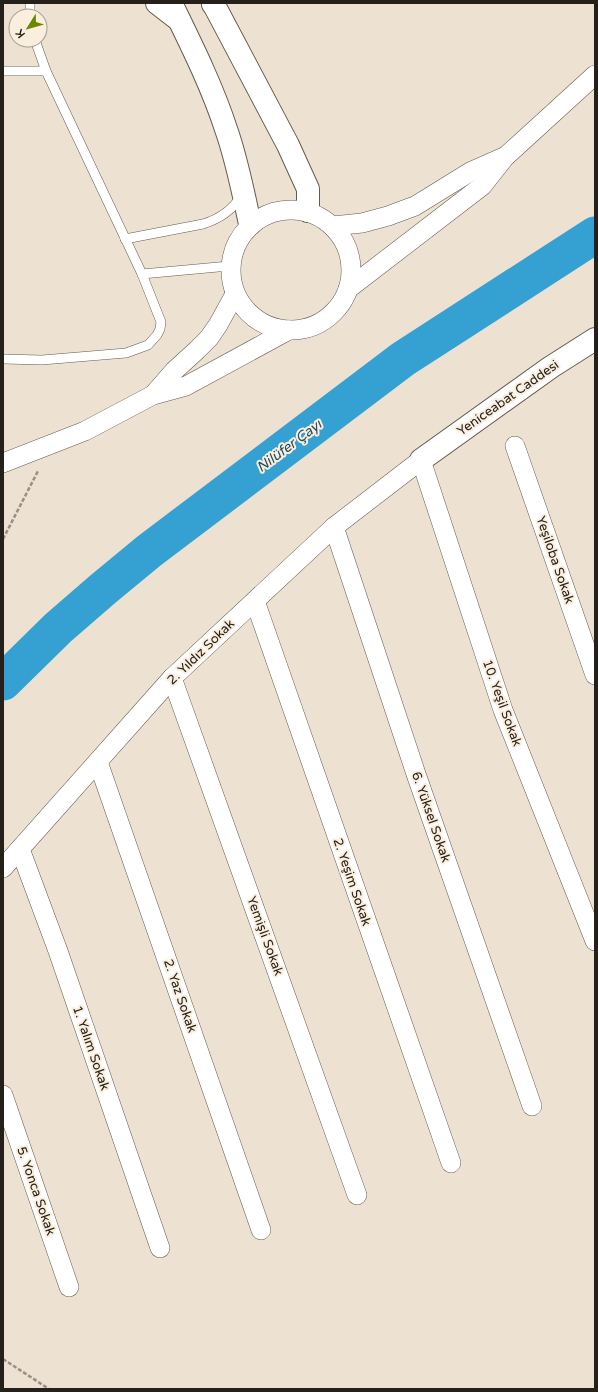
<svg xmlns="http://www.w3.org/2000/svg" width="598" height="1392" viewBox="0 0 598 1392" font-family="'Varela Round',sans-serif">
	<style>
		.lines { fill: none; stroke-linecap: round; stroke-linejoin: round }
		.river { stroke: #35a1d3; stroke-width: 37 }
		.service-casing { stroke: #635a4b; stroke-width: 10 }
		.minor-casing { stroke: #635a4b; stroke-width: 20 }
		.tertiary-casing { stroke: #635a4b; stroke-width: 24 }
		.primary-casing { stroke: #635a4b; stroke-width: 24 }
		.trunk-casing { stroke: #635a4b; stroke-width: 24 }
		.path { stroke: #989084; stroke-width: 2.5; stroke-dasharray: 4 2; stroke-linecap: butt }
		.service { stroke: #fff; stroke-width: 9 }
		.minor { stroke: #fff; stroke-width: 19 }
		.tertiary { stroke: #fff; stroke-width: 22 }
		.primary { stroke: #fff; stroke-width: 22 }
		.trunk { stroke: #fff; stroke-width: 22 }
		.labels { text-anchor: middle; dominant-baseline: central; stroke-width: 4; stroke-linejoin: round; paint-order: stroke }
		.street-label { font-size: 13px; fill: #25211a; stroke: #faefde }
		.water-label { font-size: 14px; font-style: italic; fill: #214d62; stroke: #faefde }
	</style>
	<rect width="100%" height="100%" fill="#ede2d1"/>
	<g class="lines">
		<polyline class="river" points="3,682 58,628 103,589 149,551 403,359 595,235"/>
		<defs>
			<g id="service">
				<polyline points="30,3 30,16"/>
				<polyline points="3,71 46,71"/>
				<path d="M125,239L203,224C219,219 232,211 241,196"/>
				<polyline points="142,274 229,266"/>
				<polyline points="3,359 42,360 126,353 148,345 157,335 160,329 161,322 142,274 46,71 35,40"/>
			</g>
			<g id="minor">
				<circle cx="291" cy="270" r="60"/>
				<polyline points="333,226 362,223 388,216 415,206 470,172 504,157"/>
				<polyline points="348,289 482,186 505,157 595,75"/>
				<polyline points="153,395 174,371 197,350 209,338 218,325 235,294"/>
				<polyline points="515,446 595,675"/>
				<polyline points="3,463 85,431 153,395 186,386 289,330"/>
				<polyline points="334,527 416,774 532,1106"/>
				<polyline points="255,601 451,1163"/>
				<polyline points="172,678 357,1195"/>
				<polyline points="98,762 261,1230"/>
				<polyline points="20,849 58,951 160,1248"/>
				<polyline points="3,868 172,678 334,527 421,460 503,710 595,941"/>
				<polyline points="3,1095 69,1287"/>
			</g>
			<polyline id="tertiary" points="421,460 551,367 595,339"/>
			<g id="primary">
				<path d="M171,3C191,44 212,86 226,129C237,160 243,192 250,224"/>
				<polyline points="213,3 288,145 308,189 308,211"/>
			</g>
			<g id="trunk">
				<polyline points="157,3 179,20"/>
				<polyline points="213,4 213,3"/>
			</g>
		</defs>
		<use href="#service" class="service-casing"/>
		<use href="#minor" class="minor-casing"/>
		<use href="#tertiary" class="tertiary-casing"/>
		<use href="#primary" class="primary-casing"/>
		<use href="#trunk" class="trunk-casing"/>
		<g class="path">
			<polyline points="3,539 38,471"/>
			<polyline points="3,1359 49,1389"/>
		</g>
		<use href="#service" class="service"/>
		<use href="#minor" class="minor"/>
		<use href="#tertiary" class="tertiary"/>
		<use href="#primary" class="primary"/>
		<use href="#trunk" class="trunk"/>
	</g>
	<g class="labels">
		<g class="street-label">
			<text transform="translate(508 398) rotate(-35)">Yeniceabat Caddesi</text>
			<text transform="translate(555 560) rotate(71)">Yeşiloba Sokak</text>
			<text transform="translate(201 652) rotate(-44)">2. Yıldız Sokak</text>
			<text transform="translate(502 703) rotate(70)">10. Yeşil Sokak</text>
			<text transform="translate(431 817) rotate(71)">6. Yüksel Sokak</text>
			<text transform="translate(352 882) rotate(71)">2. Yeşim Sokak</text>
			<text transform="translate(265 936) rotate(70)">Yemişli Sokak</text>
			<text transform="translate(180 996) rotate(71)">2. Yaz Sokak</text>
			<text transform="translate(91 1048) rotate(71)">1. Yalım Sokak</text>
			<text transform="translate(36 1191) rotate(71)">5. Yonca Sokak</text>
		</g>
		<g class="water-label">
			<text transform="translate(289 446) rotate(-37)">Nilüfer Çayı</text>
		</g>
	</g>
	<rect width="598" height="1392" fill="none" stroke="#25211a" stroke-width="8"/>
	<g transform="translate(28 28) rotate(233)"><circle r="19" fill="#faefde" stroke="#a59d90"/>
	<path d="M0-3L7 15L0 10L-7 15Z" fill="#6c8800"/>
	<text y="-6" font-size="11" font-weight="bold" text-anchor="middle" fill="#25211a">K</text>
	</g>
</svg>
